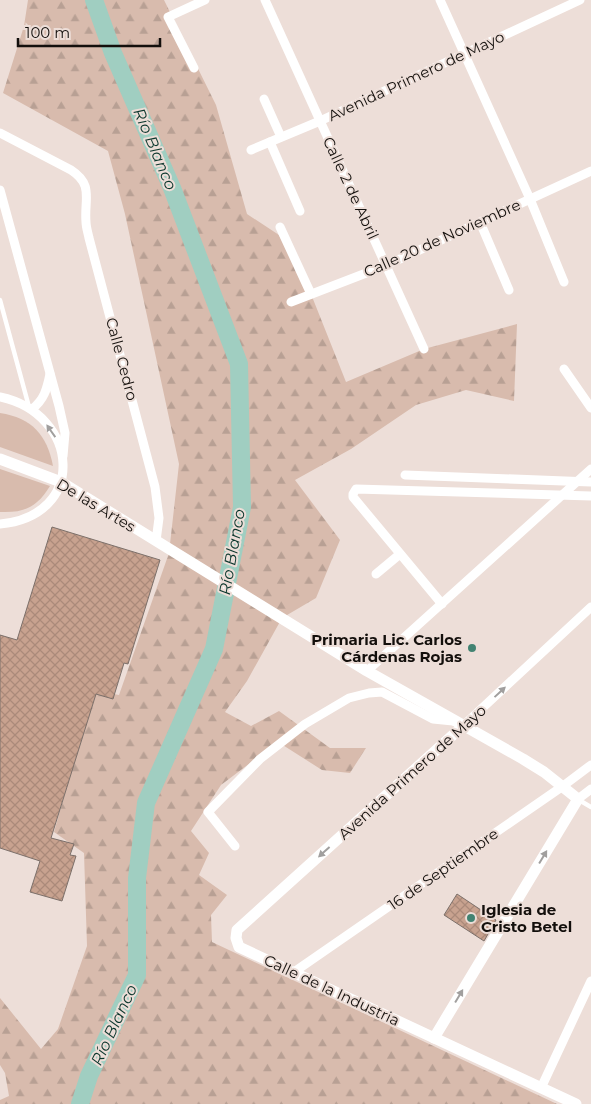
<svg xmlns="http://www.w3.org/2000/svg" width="591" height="1104" viewBox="0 0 591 1104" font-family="Montserrat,sans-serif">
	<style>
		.grass { fill: #d8bbad }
		.forest { fill: url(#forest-firs) }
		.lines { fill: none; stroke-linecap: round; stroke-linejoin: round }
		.river { stroke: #a0cec1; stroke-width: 18 }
		.building { fill: url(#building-cross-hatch); stroke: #7c706a }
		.service { stroke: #fff; stroke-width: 4.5 }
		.minor { stroke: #fff; stroke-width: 9 }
		.tertiary { stroke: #fff; stroke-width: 11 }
		.oneway { fill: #a19f9e }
		.poi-dot { fill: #428372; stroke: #edded8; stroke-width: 2 }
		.labels { text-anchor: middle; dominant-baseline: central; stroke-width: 4; stroke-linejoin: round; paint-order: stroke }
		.street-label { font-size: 15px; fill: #130f0c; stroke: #edded8 }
		.poi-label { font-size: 15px; font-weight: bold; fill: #130f0c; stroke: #edded8; text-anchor: end }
		.water-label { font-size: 16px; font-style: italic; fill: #0a362c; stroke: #edded8 }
	</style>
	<defs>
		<pattern id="forest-firs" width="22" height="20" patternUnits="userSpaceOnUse" patternTransform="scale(1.25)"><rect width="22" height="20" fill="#d8bbad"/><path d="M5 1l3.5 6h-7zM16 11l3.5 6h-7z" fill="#b8a094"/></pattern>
		<pattern id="building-cross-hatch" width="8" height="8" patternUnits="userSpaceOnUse" patternTransform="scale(1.25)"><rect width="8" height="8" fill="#c8a28f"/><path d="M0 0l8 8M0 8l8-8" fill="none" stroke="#ab8a7a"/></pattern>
	</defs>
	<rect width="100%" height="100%" fill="#edded8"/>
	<g class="grass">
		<path d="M0,413C32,418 47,435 53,466L0,447Z"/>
		<path d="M0,469L50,486C37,507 25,513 0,512Z"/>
	</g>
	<polygon class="forest" points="28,0 164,0 216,105 247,214 279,235 311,294 346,382 424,349 517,324 514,401 466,390 416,405 351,449 295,480 340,540 316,598 282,618 247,681 225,712 251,726 279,711 330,748 366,748 350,773 322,770 278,742 221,785 191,831 209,853 199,875 227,895 211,915 212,942 557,1104 0,1104 0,1100 9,1096 5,1073 0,1065 0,998 41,1049 58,1029 87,946 84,853 54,832 94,690 119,695 169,553 179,464 125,214 108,151 3,93 24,26"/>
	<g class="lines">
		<polyline class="river" points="80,1104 89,1076 137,975 137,878 146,803 214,649 242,507 239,364 172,188 113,53 94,0"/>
	</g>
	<g class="building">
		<polygon points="52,527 160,560 128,664 124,663 113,699 96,694 51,838 74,844 70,855 76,856 62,901 30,892 40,861 0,848 0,635 17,640"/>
		<polygon points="457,894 496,920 484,941 444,915"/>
	</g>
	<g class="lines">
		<g class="service">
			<polyline points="0,300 29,407"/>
			<polyline points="579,800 591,807"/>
		</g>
		<g class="minor">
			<polyline points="265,0 424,349"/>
			<polyline points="440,0 530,199 564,282"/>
			<polyline points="194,68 168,17 205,0"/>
			<polyline points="264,99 281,137"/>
			<path d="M0,133L71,170C94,185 84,199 86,222C86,227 88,233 89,238L155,487L159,518L156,541"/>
			<polyline points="270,142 300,211"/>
			<polyline points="251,150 320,121 580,0"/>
			<polyline points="0,190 59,406 65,433 63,456"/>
			<polyline points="480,222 509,290"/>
			<polyline points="280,227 311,294"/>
			<polyline points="291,302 387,265 591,171"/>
			<polyline points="564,369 591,408"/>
			<path d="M0,397C80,414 88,516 0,524"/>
			<path d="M32,409C44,400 47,389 50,374"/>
			<polyline points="405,475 591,482"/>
			<polyline points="376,574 400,554"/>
			<polyline points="442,604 353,497 353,494 356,489 591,496"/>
			<polyline points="367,671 591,469"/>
			<polyline points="464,725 591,607"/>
			<polyline points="578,799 591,789"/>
			<polyline points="235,846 208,812 260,759 305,724 349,698 369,693 382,692 433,719 453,721"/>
			<polyline points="294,972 563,786 591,765"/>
			<polyline points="541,1088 591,981"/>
		</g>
		<g class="tertiary">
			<polyline points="0,459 61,482 367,671 523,759 544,772 578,799 434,1038"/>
			<polyline points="464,725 237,930 236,938 239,947 576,1104"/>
		</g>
	</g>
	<defs><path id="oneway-solid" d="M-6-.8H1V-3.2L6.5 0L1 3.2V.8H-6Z" transform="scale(1.25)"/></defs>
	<g class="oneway">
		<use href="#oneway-solid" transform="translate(51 431) rotate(-125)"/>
		<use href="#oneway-solid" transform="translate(500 692) rotate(-43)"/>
		<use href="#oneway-solid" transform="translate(324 852) rotate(138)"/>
		<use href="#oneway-solid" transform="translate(543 857) rotate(-59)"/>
		<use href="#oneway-solid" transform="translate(459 996) rotate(-59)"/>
	</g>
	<g class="poi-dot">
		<circle cx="472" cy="648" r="5"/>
		<circle cx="471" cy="918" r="5"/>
	</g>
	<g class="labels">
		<g class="street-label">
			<text transform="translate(416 76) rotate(-25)">Avenida Primero de Mayo</text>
			<text transform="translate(351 188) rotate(65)">Calle 2 de Abril</text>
			<text transform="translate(442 238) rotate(-24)">Calle 20 de Noviembre</text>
			<text transform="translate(122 359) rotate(75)">Calle Cedro</text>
			<text transform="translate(96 505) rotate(31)">De las Artes</text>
			<text transform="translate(412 772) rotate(-42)">Avenida Primero de Mayo</text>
			<text transform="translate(443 869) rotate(-35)">16 de Septiembre</text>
			<text transform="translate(332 990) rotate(25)">Calle de la Industria</text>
		</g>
		<g class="poi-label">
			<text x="462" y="639">Primaria Lic. Carlos<tspan x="462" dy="17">Cárdenas Rojas</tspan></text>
			<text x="481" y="909" text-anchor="start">Iglesia de<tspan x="481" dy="17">Cristo Betel</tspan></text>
		</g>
		<g class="water-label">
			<text transform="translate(155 149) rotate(67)">Río Blanco</text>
			<text transform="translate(232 552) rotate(-80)">Río Blanco</text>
			<text transform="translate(114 1025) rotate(-65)">Río Blanco</text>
		</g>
	</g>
	<path d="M18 38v8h142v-8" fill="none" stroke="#130f0c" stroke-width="2.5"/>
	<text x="25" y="38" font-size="15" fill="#130f0c" stroke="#edded8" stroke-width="4" paint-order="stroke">100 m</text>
</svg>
